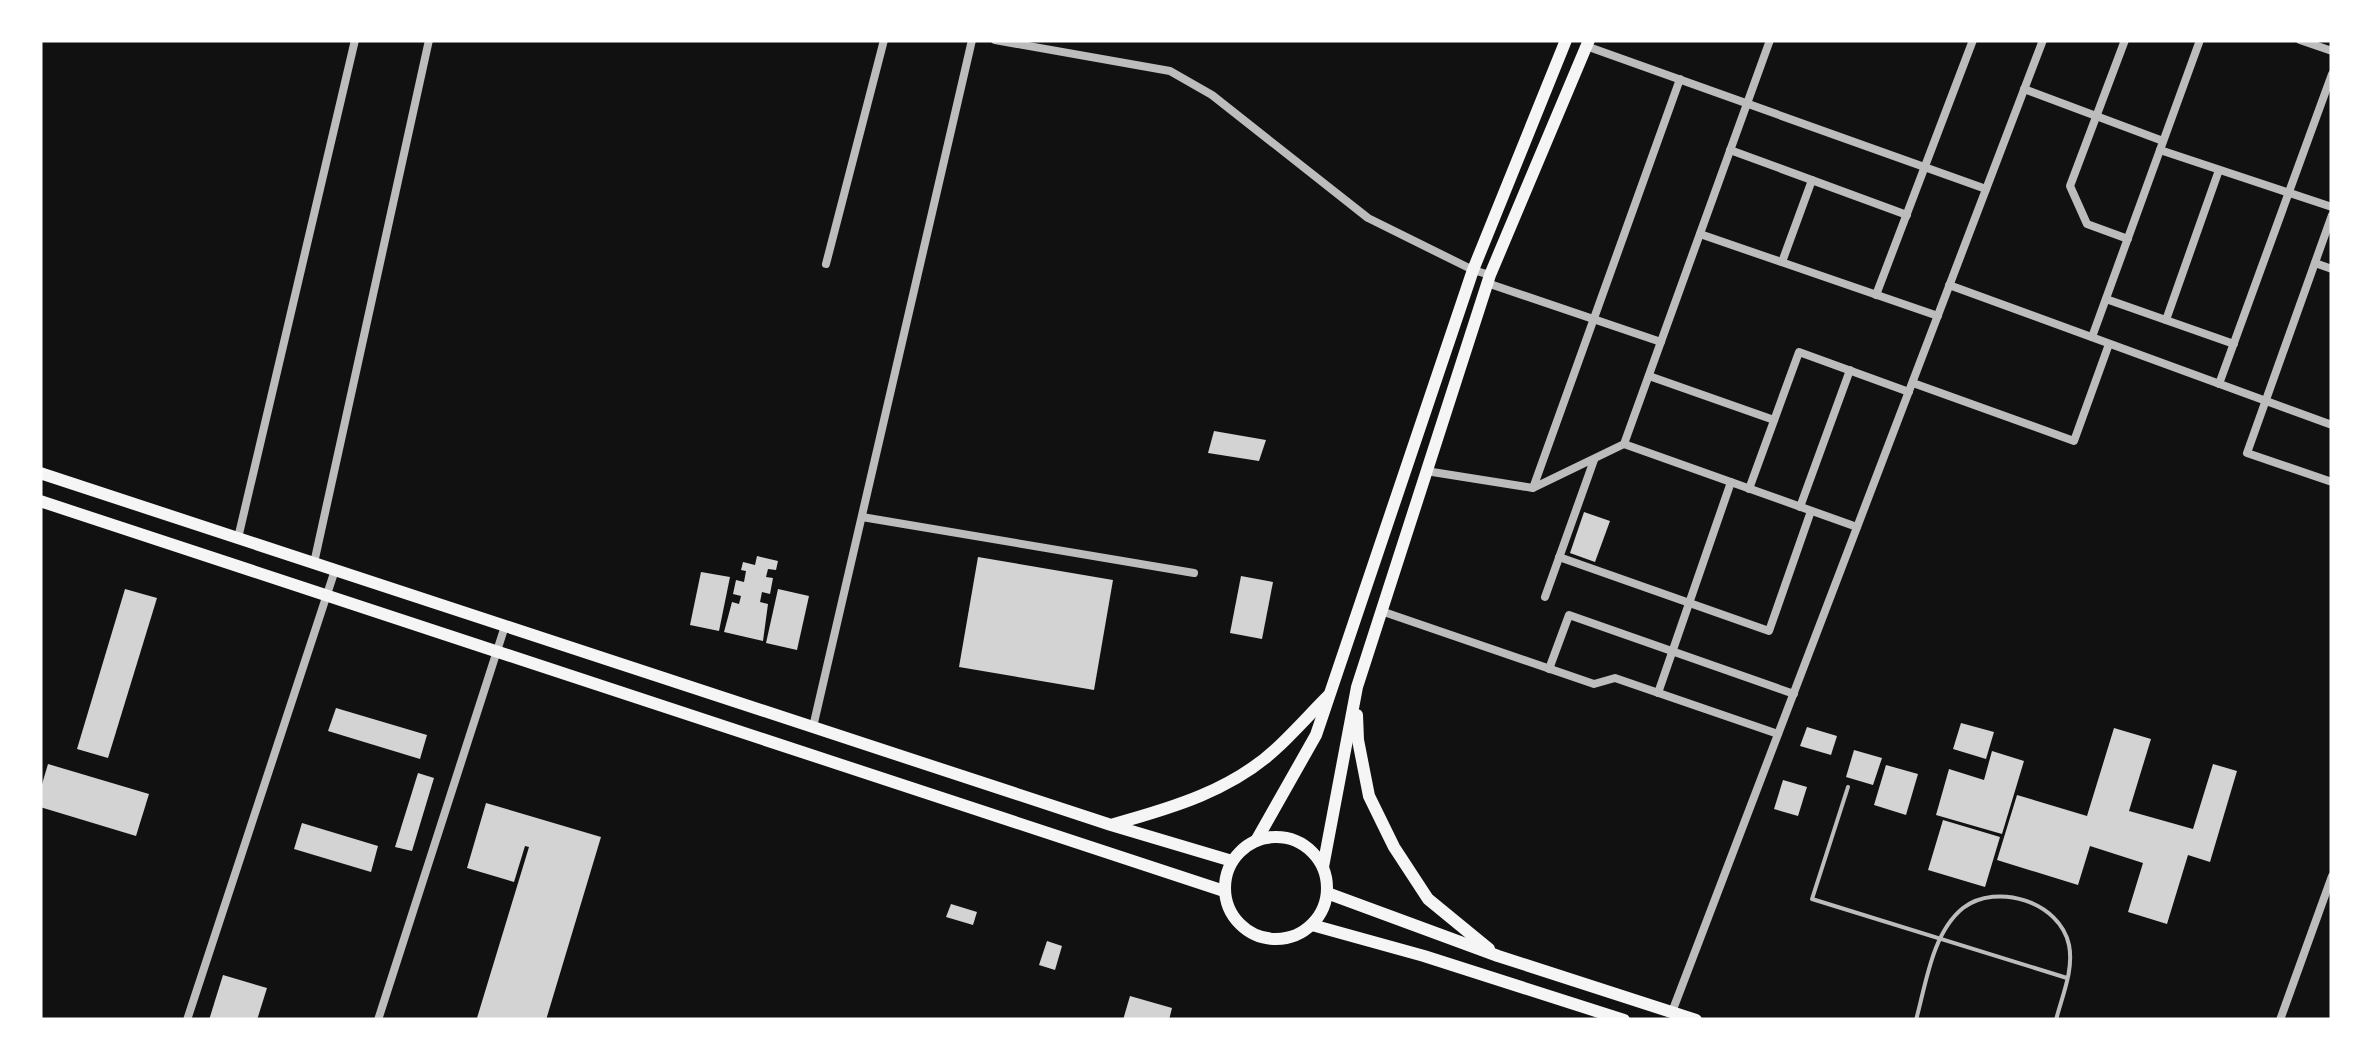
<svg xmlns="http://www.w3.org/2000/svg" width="2372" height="1060" viewBox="0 0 2372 1060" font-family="'PT Sans Narrow',sans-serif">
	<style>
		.building { fill: #d3d3d3 }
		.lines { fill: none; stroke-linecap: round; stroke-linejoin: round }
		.service { stroke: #bcbcbc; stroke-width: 4 }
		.minor { stroke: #bcbcbc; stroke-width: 8 }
		.primary { stroke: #f5f5f5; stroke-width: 12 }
	</style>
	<rect width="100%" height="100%" fill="#111"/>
	<g class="building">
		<polygon points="1214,431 1266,440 1259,461 1208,453"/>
		<polygon points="1584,512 1610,521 1595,562 1570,553"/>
		<polygon points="757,556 778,561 776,570 768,569 766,577 773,578 770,594 762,592 760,602 768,604 763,641 724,632 732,602 739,604 741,596 733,594 736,580 744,582 746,571 741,570 743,562 755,565"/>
		<polygon points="978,557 1113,580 1094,690 959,667"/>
		<polygon points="701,572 730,577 719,631 690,625"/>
		<polygon points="1241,576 1273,582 1262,639 1230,633"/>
		<polygon points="125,589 157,598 108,758 77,749"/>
		<polygon points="778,589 809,596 797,650 766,643"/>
		<polygon points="336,708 427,735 420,759 328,731"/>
		<polygon points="1961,723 1994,732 1986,759 1953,749"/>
		<polygon points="1807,727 1837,736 1831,755 1800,746"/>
		<polygon points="2114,728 2151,739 2129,811 2193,829 2213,764 2237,771 2210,862 2188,855 2167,924 2128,912 2143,863 2090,846 2078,885 1997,860 2017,795 2087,816"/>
		<polygon points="1854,750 1882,758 1873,785 1846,777"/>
		<polygon points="1992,751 2024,761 2002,834 1936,815 1949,769 1984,780"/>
		<polygon points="48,764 149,794 136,836 40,807 40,791"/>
		<polygon points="1886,765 1918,774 1906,815 1874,805"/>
		<polygon points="418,773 434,778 412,851 395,847"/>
		<polygon points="1783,780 1807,787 1798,816 1774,809"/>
		<polygon points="486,803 601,837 546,1020 477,1018 529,847 525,846 514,882 467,868"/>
		<polygon points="1943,820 2000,837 1985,887 1928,870"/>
		<polygon points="302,823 378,846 371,872 294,849"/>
		<polygon points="951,904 977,912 973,925 946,917"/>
		<polygon points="1047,941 1062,946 1055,970 1039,965"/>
		<polygon points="223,975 267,988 257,1020 209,1020"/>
		<polygon points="1130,996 1172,1008 1169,1020 1123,1020"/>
	</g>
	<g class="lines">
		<g class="service">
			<polyline points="1848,787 1812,899 2067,978"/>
			<path d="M1916,1020C1926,984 1932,933 1963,908C1997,882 2060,902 2069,945C2074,970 2062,996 2056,1020"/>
		</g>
		<g class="minor">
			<polyline points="995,40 1170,71 1212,95 1368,218 1473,270 1490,275"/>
			<polyline points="2125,40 2070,186 2087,224 2128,239"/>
			<polyline points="2300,40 2332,51"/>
			<polyline points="1586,46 1986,189"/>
			<polyline points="2024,89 2163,141"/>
			<polyline points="1730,150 1907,215"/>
			<polyline points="2160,150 2332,207"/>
			<polyline points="2332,215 2247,453 2332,482"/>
			<polyline points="1700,234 1938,316"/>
			<polyline points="1782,262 1812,180"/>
			<polyline points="2315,263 2332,269"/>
			<polyline points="826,264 884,40"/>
			<polyline points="1487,283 1661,342"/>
			<polyline points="1949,285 2332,425"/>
			<polyline points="1876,295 1973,40"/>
			<polyline points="2106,299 2234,344"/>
			<polyline points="2166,320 2219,170"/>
			<polyline points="2092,337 2200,40"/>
			<polyline points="1649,376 1774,420"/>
			<polyline points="1913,383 2074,441 2109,344"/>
			<polyline points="2219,384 2332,74"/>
			<polyline points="1624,444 1857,527"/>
			<polyline points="1426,471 1533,488 1624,444 1770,40"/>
			<polyline points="1533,488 1680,79"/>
			<polyline points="1749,489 1799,352 1909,392"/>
			<polyline points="1800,507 1850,370"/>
			<polyline points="862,517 1194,573"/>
			<polyline points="238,538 355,40"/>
			<polyline points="1559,557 1769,631 1811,511"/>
			<polyline points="314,563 429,40"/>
			<polyline points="1545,597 1594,460"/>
			<polyline points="1381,611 1594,684 1615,678 1778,734"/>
			<polyline points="1549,669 1569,615 1794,694"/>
			<polyline points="1658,693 1731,482"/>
			<polyline points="813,727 972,40"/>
			<polyline points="1672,1012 2043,40"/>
			<polyline points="187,1020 335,570"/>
			<polyline points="378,1020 505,626"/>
			<polyline points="2280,1020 2332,876"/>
		</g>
		<g class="primary">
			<polyline points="40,473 1111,825 1232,861"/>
			<polyline points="40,501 1224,891"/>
			<polyline points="1357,715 1358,740 1369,796 1394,847 1428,899 1489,949"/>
			<path d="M1114,824C1172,808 1233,790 1278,747C1295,731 1311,713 1328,696"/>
			<circle cx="1276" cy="888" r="51"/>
			<polyline points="1256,841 1316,735 1473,270 1566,40"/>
			<polyline points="1323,867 1357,687 1490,275 1589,40"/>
			<polyline points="1327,893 1498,956 1696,1020"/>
			<polyline points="1312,925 1424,956 1624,1020"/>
		</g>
	</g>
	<rect width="2372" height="1060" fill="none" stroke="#ffffff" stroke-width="85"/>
</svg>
